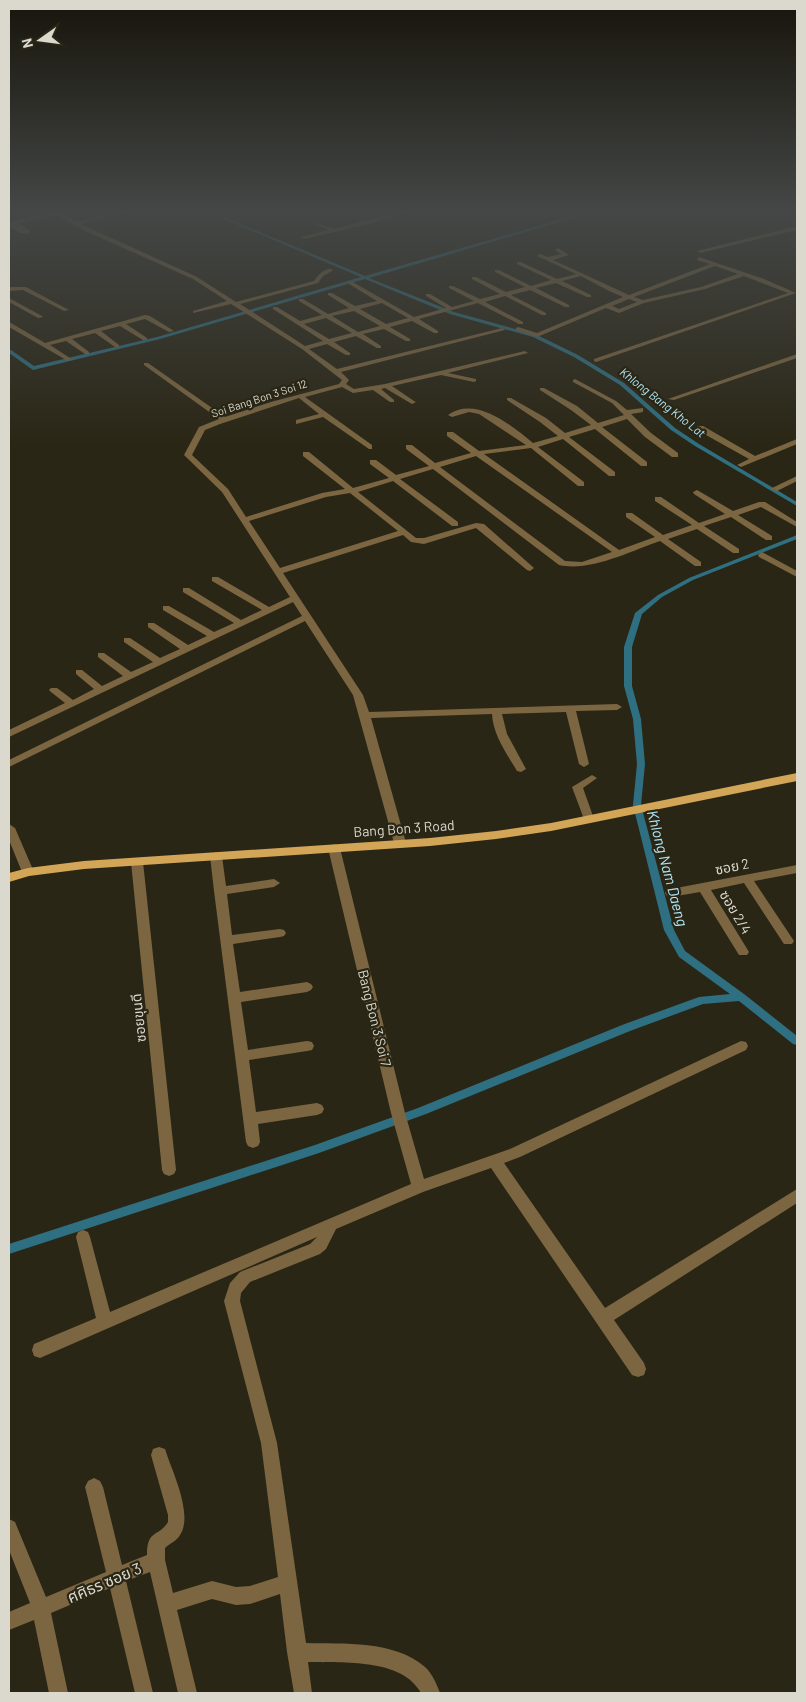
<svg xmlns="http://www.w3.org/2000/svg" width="806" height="1702" viewBox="0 0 806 1702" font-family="Barlow,'Noto Sans Thai',sans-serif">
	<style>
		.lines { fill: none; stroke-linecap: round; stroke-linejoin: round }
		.canal { fill: #2f6f82; fill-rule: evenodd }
		.minor { fill: #7c6641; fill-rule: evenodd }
		.major { fill: #d3a556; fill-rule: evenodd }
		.labels { text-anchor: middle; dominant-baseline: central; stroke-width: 4.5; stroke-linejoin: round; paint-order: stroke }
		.far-street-label { font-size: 11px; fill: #dbd9ce; stroke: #2a2615 }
		.far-water-label { font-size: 12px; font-style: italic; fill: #b2e8fa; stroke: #2a2615 }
		.street-label { font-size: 14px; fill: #dbd9ce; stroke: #2a2615 }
		.water-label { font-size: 15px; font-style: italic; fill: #b2e8fa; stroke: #2a2615 }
		.near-street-label { font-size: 16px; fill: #dbd9ce; stroke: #2a2615 }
	</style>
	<rect width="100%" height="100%" fill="#2a2615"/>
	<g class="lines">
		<g class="canal">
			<path d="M200,209H206L365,276L579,214C590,211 597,215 607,216C619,216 631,209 643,209L608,218L588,214L580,216L369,278L454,312L537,335L578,355L624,383L675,428L699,444L797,502V506L695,446L671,430L620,385L574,357L533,337L450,314L365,279L160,339L33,370L9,353V350H11L34,366L157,337L361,277Z"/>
			<polygon points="797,535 797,539 693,580 662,597 642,614 632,647 632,686 641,719 645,764 641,805 674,930 685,951 744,994 797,1036 797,1045 793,1044 739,1001 703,1004 630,1031 426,1114 319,1153 9,1254 9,1244 315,1145 418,1108 622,1025 699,997 730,994 679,957 664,930 633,805 637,764 633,719 624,686 624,647 635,613 658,595 689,578"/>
		</g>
		<g class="minor">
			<path d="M129,209H139L81,224L197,277L236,302L314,281C318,275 324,268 332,269V271L323,276L318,283L240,304L305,346L323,341L273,309V307H277L300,321L322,315L299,301V299H303L328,314L349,308L328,295V293H332L355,306L377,301L349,284L348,283L351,281L414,317L446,308L426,296V294H430L452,307L474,301L449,288V286H453L480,299L500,294L472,279V277H476L506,292L525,287L495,272V270H499L531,286L551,280L517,264V262H521L557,279L576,274L537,256L540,254L548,257L561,254L555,250L558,248L569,255L553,260L629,295L710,264L697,260L699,257L764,279L796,293L596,362L594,361V359L788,293L744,276L705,289L644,303L619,313L606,308L537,337L516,330V328L518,327L537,333L623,297L607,290L581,276L562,281L591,295V297H587L556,283L536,288L569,305V307H565L530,290L511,295L546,313V315H542L505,296L485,302L523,322V324H519L478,303L419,319L438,331V333H434L412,321L390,327L410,339V341H406L384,329L363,334L381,346V348H377L356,336L334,342L350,353V355H346L327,344L309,349L337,369L502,328L505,330L341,372L349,380L346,384L354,389L385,384L525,351L528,353L448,373L476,379V381L474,382L441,375L392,386L414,401L416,402L412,404L385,388L381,389L394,400V402H390L373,390L353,393L342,387L305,397L372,445V449H369L323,417L296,424V420L319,414L299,398L220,424L205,430L192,455L228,489L246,517L322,493L345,489L303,456V452H309L353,488L389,478L370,464V460H376L396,475L429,466L406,449V445H412L435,463L471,453L447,436V432H453L479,451L526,445L479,414L469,412L452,417L448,415C476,395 512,426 533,443L558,436L540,422L507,400V398H511L546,418L565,433L591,425L571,410L540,390V388H544L577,406L598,423L624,415L612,403L573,382V380L575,379L616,401L627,410L643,408V412L631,414L651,433L678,453V457H672L645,437L627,419L602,427L647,462V466H641L595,429L569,437L615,472V476H609L563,439L538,447L584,482V486H578L531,448L484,454L619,550L655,537L626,517V513H632L663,535L692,525L655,501V497H661L699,523L725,514L694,494L693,492L697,490L733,511L759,502H765L797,522V527L761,507L738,515L772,536V540H766L731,517L704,526L739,549V553H733L697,529L668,539L701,562V566H695L660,541C631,551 590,572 559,565L433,469L400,479L458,522V526H452L393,481L358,492L416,538H424L476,523L484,524L534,568L530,571L527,570L476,528L424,544L411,542L403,535L283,573L363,695L369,712L617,704L622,707L617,710L576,711L589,764L584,767L579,764L566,712L502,714L507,734L526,769L521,772L517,771C507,754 493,735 492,714L371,718L406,843L404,846H396L394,843L353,695L305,621L9,767V760L302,616L293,602L9,737V730L65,703L51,692L49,690L51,688H57L73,700L94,689L76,674V670H82L102,686L123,676L98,657V653H104L131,672L153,662L124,642V638H130L160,658L180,649L148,627V623H154L188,645L207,636L163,610V606H169L214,632L234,623L183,592V588H189L241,620L262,610L212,581V577H218L269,607L290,597L222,492L184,455L199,427L219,419L144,365V363H148L225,417L271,402L339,384L342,380L302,349L231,304L193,313V311L227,301L193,279L83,230L57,215L19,223L30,231L28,234L20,233L9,226V222L58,211L77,222ZM715,266L738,274L701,287L643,300L634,297ZM629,299L637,302L619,309L612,306ZM382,303L408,318L386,324L360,309ZM354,311L380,326L358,332L332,316ZM326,318L352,333L329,339L304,324ZM476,456L612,552L582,562L565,561L440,467ZM350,493L398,531L280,568L249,521L326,497Z"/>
			<polygon points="168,209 175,209 191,217 186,218"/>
			<polygon points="236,209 245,209 225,216 222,214"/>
			<polygon points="409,209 418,209 369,224 304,239 301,237 328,230 315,224 315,222 334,229"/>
			<polygon points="797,226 797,230 700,253 697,251"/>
			<polygon points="9,287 26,287 69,310 64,311 23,290 9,291"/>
			<polygon points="9,298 42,316 43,317 38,318 9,302"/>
			<polygon points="145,315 150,316 174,331 169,332 145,319 126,324 147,338 147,340 143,340 120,326 101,331 119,345 119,347 115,347 95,333 72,339 89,352 89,354 85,354 66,341 50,345 70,358 71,359 68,361 9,327 9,322 11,323 45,343"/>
			<polygon points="797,354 797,358 674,400 668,399"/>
			<polygon points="697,426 703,426 755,456 797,439 797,444 741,467 737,465 749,459 697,430"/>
			<polygon points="797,476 797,481 777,491 770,489"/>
			<polygon points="762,552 797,571 797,577 759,557 758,555"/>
			<polygon points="592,775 597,778 583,788 594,819 589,823 584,819 572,787"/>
			<polygon points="9,824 15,828 34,872 32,875 24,875 22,872 9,840"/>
			<path d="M334,844L340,848L405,1113L424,1179L510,1149L741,1041L746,1042L748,1046L746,1050L520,1157L504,1163L605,1308L797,1189V1203L614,1320L644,1363L646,1369L644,1375L638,1377L632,1375L491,1168L423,1192L336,1229L326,1249L320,1254L250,1282L241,1293L240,1301L277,1443L306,1643C343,1644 394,1640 425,1667C432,1673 437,1685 440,1693H421C402,1658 343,1663 308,1662L312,1693H294L287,1652L280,1594L250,1604L236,1605L212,1599L177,1610L197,1693H178L150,1572L126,1581L153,1693H135L110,1588L51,1613L68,1693H49L34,1620L9,1630V1612L30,1603L9,1550V1519L15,1522L46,1597L106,1572L85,1487L88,1481L94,1478L100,1481L103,1487L122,1565L147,1555C147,1529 158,1538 168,1522V1515L151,1455L153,1449L159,1447L165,1449L167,1455C174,1475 193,1516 180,1535C177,1541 170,1543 165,1548V1560L173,1593L212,1581L236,1587L250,1586L278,1577L261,1443L224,1301L230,1283L240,1272L310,1244L317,1237L40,1358L34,1356L32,1350L34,1344L96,1318L76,1237L78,1232L83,1230L88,1232L90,1237L110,1312L411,1184L391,1113L328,848Z"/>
			<polygon points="216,852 222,856 226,886 274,879 280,883 274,887 227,894 232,935 280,929 284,930 286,933 284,936 280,937 233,944 240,992 307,982 311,984 313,987 311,990 307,992 241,1002 248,1050 307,1041 312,1042 314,1046 312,1050 307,1051 249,1060 256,1112 317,1103 322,1105 324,1109 322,1113 317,1115 258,1124 260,1142 258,1146 253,1148 248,1146 246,1142 214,891 210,856"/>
			<polygon points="137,858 143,862 176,1170 174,1174 169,1176 164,1174 162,1170 131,862"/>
			<polygon points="797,865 797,873 754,881 794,941 792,944 784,944 744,883 711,890 749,952 747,955 739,955 700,892 671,897 667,896 665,893 667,890 671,889"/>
		</g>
		<polygon class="major" points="797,773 797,781 551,831 496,839 430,846 84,869 29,876 9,882 9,873 28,868 84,861 430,838 496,831 551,823"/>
	</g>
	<linearGradient id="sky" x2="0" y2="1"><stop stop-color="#17150c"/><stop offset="0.47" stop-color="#444746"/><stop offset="1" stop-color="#444746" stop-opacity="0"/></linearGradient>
	<rect width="806" height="448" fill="url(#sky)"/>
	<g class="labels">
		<g class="far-street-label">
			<text transform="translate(259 398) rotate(-18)">Soi Bang Bon 3 Soi 12</text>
		</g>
		<g class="far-water-label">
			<text transform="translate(663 402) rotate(38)">Khlong Bang Kho Lat</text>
		</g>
		<g class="street-label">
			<text transform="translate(404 828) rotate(-4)">Bang Bon 3 Road</text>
			<text transform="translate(732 866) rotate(-11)">ซอย 2</text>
			<text transform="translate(736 912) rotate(59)">ซอย 2/4</text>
			<text transform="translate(138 1018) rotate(-96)">ซอยขุนดี</text>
			<text transform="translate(375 1018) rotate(76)">Bang Bon 3 Soi 7</text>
		</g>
		<g class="water-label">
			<text transform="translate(668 868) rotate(75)">Khlong Nam Daeng</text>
		</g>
		<g class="near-street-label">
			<text transform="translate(104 1582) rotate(-23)">ศศิธร ซอย 3</text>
		</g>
	</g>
	<rect width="806" height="1702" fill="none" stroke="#dbd9ce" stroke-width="20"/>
	<g transform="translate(40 40) rotate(256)" stroke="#2a2615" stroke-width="4" paint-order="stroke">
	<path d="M0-4L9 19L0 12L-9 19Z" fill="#dbd9ce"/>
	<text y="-8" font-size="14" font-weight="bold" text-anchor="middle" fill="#dbd9ce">N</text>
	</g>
</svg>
